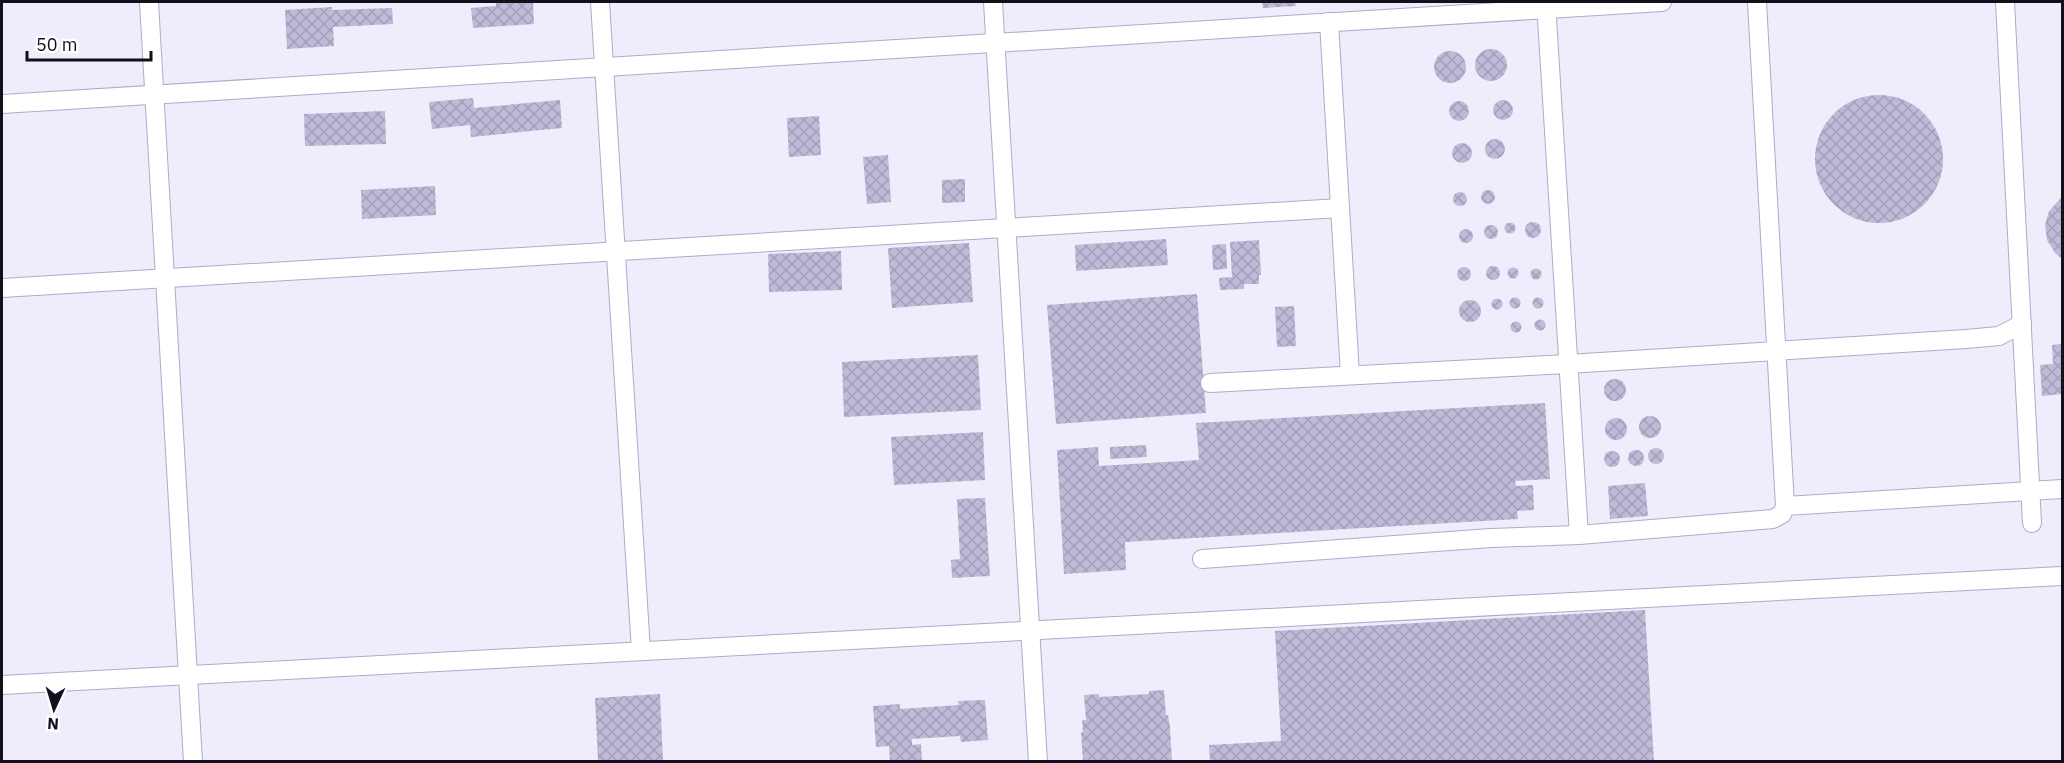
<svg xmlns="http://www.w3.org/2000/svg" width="2064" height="763" viewBox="0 0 2064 763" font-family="'IBM Plex Sans',sans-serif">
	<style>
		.built { fill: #f0ecfc }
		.building { fill: url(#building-cross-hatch) }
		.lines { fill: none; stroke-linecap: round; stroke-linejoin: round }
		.minor-casing { stroke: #b2a9c8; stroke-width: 20 }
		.minor { stroke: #fff; stroke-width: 18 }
	</style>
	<defs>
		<pattern id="building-cross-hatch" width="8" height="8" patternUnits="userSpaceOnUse" patternTransform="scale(1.5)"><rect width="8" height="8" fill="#c1b9d8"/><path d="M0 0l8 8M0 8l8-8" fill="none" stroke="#a59eb9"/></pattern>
	</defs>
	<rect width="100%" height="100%" fill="#fafafa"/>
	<rect class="built" x="2" y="2" width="2060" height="759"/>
	<g class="building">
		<polygon points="496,2 533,2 534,24 473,28 471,8 496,6"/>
		<polygon points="1262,2 1295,2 1296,6 1263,8"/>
		<polygon points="332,7 332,10 392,8 393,24 333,27 334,46 287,49 285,10"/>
		<circle cx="1491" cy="65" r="16"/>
		<circle cx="1450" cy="67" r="16"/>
		<circle cx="1879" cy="159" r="64"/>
		<polygon points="473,98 474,108 560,100 562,128 471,137 470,125 432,129 429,102"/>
		<circle cx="1503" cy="110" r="10"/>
		<circle cx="1459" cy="111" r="10"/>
		<polygon points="385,111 386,144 305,146 304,114"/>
		<polygon points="819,116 821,155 789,157 787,118"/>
		<circle cx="1495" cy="149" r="10"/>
		<circle cx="1462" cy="153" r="10"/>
		<polygon points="888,155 891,202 867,204 863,157"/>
		<polygon points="965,179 965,202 942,203 942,180"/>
		<polygon points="435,186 436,215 362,219 361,190"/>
		<circle cx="1488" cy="197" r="7"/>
		<circle cx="1460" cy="199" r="7"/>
		<polygon points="2062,197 2062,259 2055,253 2047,240 2045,225 2049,211"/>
		<circle cx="1533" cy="230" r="8"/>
		<circle cx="1510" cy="228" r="5.5"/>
		<circle cx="1491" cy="232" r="7"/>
		<circle cx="1466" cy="236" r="7"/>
		<polygon points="1166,239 1168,265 1076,271 1075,245"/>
		<polygon points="1259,240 1261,275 1259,275 1259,284 1244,284 1244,289 1220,290 1219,278 1232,277 1230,242"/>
		<polygon points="969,243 973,302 892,308 888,248"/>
		<polygon points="1226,244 1227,269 1213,270 1212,245"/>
		<polygon points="841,251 842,290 769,292 768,254"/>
		<circle cx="1493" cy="273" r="7"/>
		<circle cx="1464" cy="274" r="7"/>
		<circle cx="1513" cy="273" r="5.5"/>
		<circle cx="1536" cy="274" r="5.5"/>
		<polygon points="1197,294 1206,413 1056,424 1047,305"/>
		<circle cx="1515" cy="303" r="5.5"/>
		<circle cx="1538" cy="303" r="5.5"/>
		<circle cx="1497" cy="304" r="5.5"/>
		<circle cx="1470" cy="311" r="11"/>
		<polygon points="1294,306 1296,346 1277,347 1275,307"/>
		<circle cx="1540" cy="325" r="5.5"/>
		<circle cx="1516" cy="327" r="5.5"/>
		<polygon points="2062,344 2062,394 2042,396 2040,365 2053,364 2052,345"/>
		<polygon points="978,355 981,410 844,417 842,362"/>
		<circle cx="1615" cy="390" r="11"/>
		<polygon points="1545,403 1550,479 1515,481 1516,486 1533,485 1534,510 1517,511 1518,519 1125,542 1126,570 1064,574 1057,450 1098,447 1099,466 1199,460 1196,423"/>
		<circle cx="1650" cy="427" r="11"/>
		<circle cx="1616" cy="429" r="11"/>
		<polygon points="983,432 985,480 894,485 891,437"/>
		<polygon points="1146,445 1147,457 1110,459 1110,447"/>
		<circle cx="1656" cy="456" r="8"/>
		<circle cx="1636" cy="458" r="8"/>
		<circle cx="1612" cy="459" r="8"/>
		<polygon points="1645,483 1648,516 1610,519 1608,486"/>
		<polygon points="985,498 990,576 952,578 951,560 960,559 957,499"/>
		<polygon points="1645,610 1654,762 1210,762 1209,745 1281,741 1275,631"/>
		<polygon points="1164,690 1166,715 1168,715 1170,727 1172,762 1083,762 1081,732 1083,732 1082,720 1086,720 1084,695 1099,694 1099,697 1149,694 1149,691"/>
		<polygon points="660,694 663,762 598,762 595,698"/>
		<polygon points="985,700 988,740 961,742 960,736 912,739 912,745 921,744 922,762 890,762 889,746 876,747 873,706 900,704 900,709 959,705 958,701"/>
	</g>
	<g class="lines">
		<defs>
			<g id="minor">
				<polyline points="149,2 193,762"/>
				<polyline points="600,2 641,651"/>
				<polyline points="993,2 1038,762"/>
				<polyline points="1546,2 1579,535"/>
				<polyline points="2005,2 2032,523"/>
				<polyline points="1329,22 1350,375"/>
				<polyline points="2,104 1662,2"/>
				<polyline points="2,288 1340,208"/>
				<polyline points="1210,383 1568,364 1966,339 1999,336 2022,324"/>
				<polyline points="1785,506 2062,489"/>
				<polyline points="1202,559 1491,538 1579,535 1773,519 1782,514 1785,506 1757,2"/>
				<polyline points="2,685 2062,576"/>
			</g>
		</defs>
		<use href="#minor" class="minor-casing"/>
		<use href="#minor" class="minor"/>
	</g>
	<rect width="2064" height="763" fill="none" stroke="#13101b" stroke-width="6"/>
	<g transform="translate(54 709) rotate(184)" stroke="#ffffff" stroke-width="4.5" paint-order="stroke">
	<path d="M0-4.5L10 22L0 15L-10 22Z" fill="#13101b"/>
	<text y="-9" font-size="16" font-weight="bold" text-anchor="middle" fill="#13101b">N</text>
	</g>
	<path d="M27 51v9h124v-9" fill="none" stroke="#13101b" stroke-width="3"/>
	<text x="36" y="51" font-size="18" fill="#13101b" stroke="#ffffff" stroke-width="4.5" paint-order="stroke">50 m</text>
</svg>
